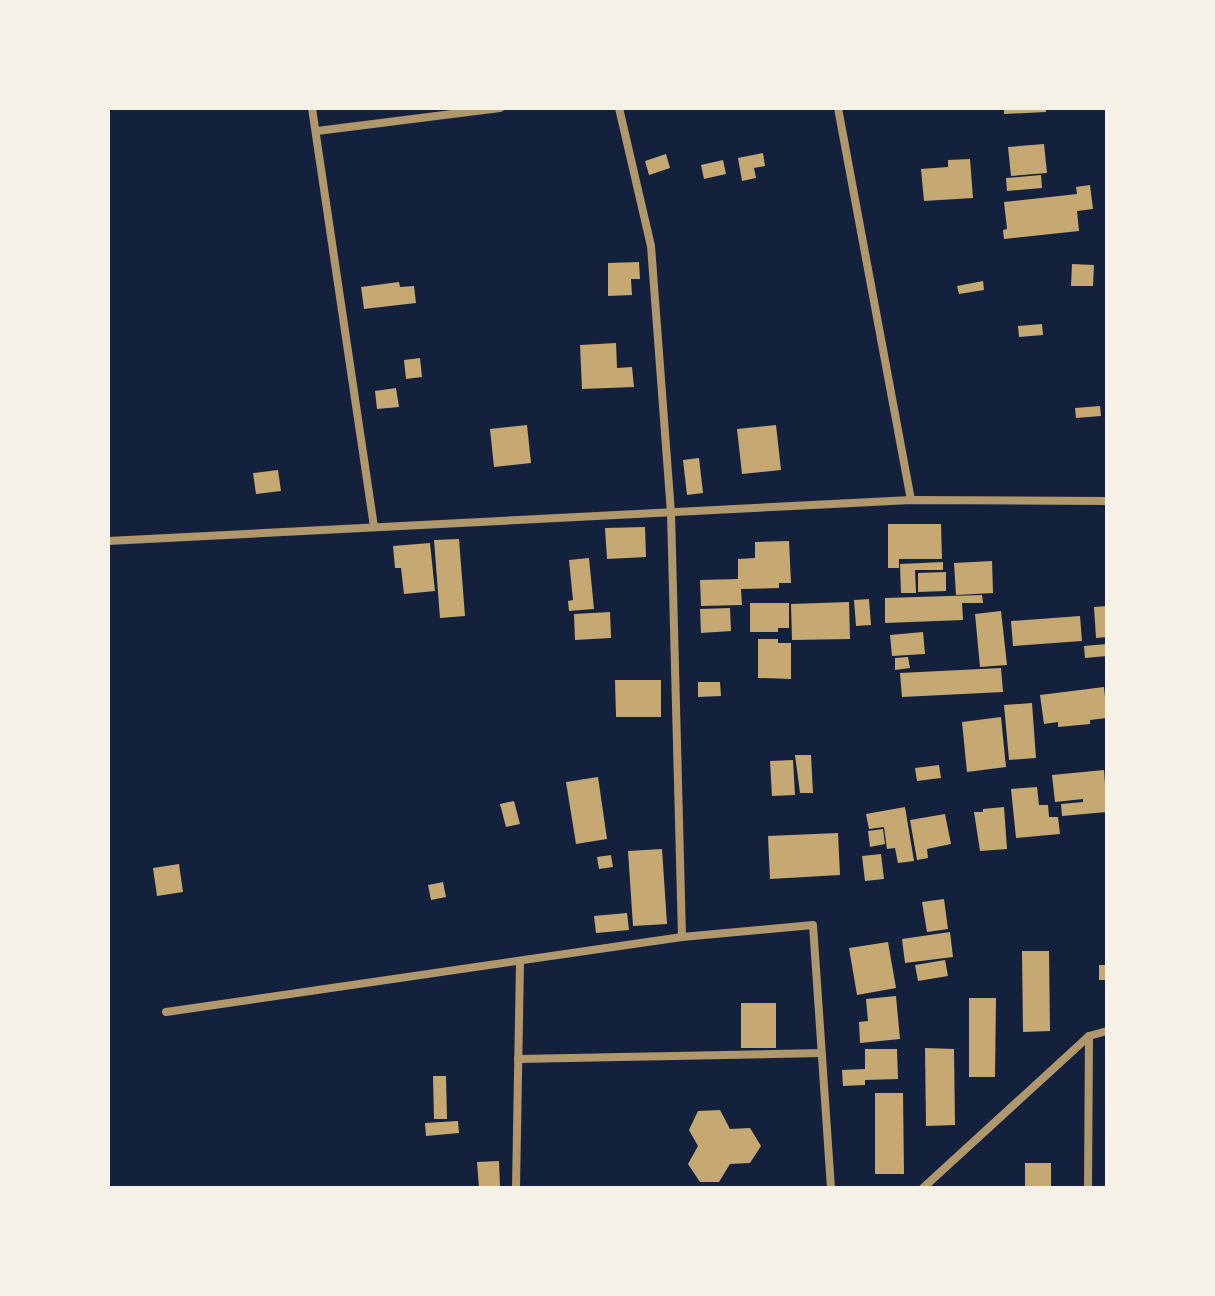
<svg xmlns="http://www.w3.org/2000/svg" width="1215" height="1296" viewBox="0 0 1215 1296" font-family="Lato,sans-serif">
	<style>
		.building { fill: #c6a872 }
		.lines { fill: none; stroke-linecap: round; stroke-linejoin: round }
		.minor { stroke: #b1986c; stroke-width: 8 }
	</style>
	<rect width="100%" height="100%" fill="#14213d"/>
	<g class="building">
		<polygon points="1004,108 1046,108 1046,112 1004,114"/>
		<polygon points="1044,144 1047,173 1011,176 1008,147"/>
		<polygon points="763,153 765,166 754,168 756,178 742,181 738,158"/>
		<polygon points="666,154 670,168 649,175 645,161"/>
		<polygon points="970,159 973,198 924,201 921,169 948,167 948,160"/>
		<polygon points="723,160 726,174 704,179 701,165"/>
		<polygon points="1041,175 1042,188 1007,191 1006,178"/>
		<polygon points="1090,185 1093,209 1077,211 1079,231 1004,239 1003,230 1007,229 1004,202 1077,194 1076,187"/>
		<polygon points="639,262 640,279 631,279 632,295 608,296 608,263"/>
		<polygon points="1072,264 1094,265 1093,286 1071,286"/>
		<polygon points="983,281 984,290 959,294 957,286"/>
		<polygon points="399,282 400,287 414,286 416,303 364,309 361,287"/>
		<polygon points="1042,324 1043,335 1019,337 1018,326"/>
		<polygon points="616,343 617,368 632,367 634,387 582,389 580,345"/>
		<polygon points="420,358 422,377 406,379 404,360"/>
		<polygon points="396,388 399,407 377,409 375,391"/>
		<polygon points="1100,406 1101,416 1076,418 1075,408"/>
		<polygon points="527,425 531,463 494,467 490,429"/>
		<polygon points="776,425 781,470 742,474 737,429"/>
		<polygon points="699,458 703,493 687,495 683,460"/>
		<polygon points="278,470 281,491 256,494 253,473"/>
		<polygon points="888,524 941,524 942,559 899,559 899,568 888,568"/>
		<polygon points="645,527 646,557 607,559 605,528"/>
		<polygon points="459,539 465,616 440,618 434,540"/>
		<polygon points="789,541 791,583 779,583 779,588 741,589 742,605 701,606 700,580 738,579 738,559 755,558 755,542"/>
		<polygon points="430,543 435,591 404,594 401,568 395,568 393,546"/>
		<polygon points="589,558 594,609 569,611 568,601 573,600 569,560"/>
		<polygon points="992,561 993,593 956,595 954,563"/>
		<polygon points="943,562 943,570 915,570 916,593 901,593 900,564"/>
		<polygon points="946,572 946,591 918,592 918,573"/>
		<polygon points="982,595 983,603 962,603 963,620 885,623 885,598"/>
		<polygon points="869,599 871,625 856,626 854,600"/>
		<polygon points="849,602 850,639 792,640 791,604"/>
		<polygon points="750,603 789,603 789,628 778,628 778,632 750,632"/>
		<polygon points="1107,606 1107,637 1096,638 1094,607"/>
		<polygon points="730,608 731,631 701,633 700,609"/>
		<polygon points="1001,611 1007,665 980,667 975,614"/>
		<polygon points="610,612 611,638 575,640 574,614"/>
		<polygon points="1080,616 1082,641 1013,646 1011,621"/>
		<polygon points="923,632 925,654 892,656 890,635"/>
		<polygon points="758,639 778,639 778,643 791,643 791,679 758,678"/>
		<polygon points="1107,644 1107,656 1085,658 1084,646"/>
		<polygon points="908,657 910,668 895,670 895,658"/>
		<polygon points="1001,668 1003,692 902,697 900,673"/>
		<polygon points="615,680 661,680 661,717 616,717"/>
		<polygon points="698,682 720,682 721,696 698,697"/>
		<polygon points="1104,687 1107,718 1090,720 1090,724 1058,727 1058,722 1044,724 1040,695"/>
		<polygon points="1032,703 1036,758 1009,760 1004,705"/>
		<polygon points="1001,717 1006,767 967,772 962,722"/>
		<polygon points="795,755 811,755 813,793 800,793"/>
		<polygon points="793,760 795,795 772,796 770,761"/>
		<polygon points="939,765 941,778 917,781 915,768"/>
		<polygon points="1104,770 1107,812 1062,816 1061,804 1083,802 1083,799 1055,802 1052,775"/>
		<polygon points="598,777 607,839 576,844 566,782"/>
		<polygon points="1037,787 1039,805 1048,805 1049,817 1058,817 1060,834 1016,838 1011,789"/>
		<polygon points="514,801 520,824 506,827 500,804"/>
		<polygon points="905,807 914,861 898,863 895,848 887,849 884,827 869,829 866,814"/>
		<polygon points="1004,807 1007,849 980,851 974,812 983,812 983,809"/>
		<polygon points="945,814 951,844 927,849 928,858 917,860 910,820"/>
		<polygon points="883,829 885,844 870,847 868,831"/>
		<polygon points="838,833 840,875 770,879 768,836"/>
		<polygon points="662,849 667,924 633,926 628,851"/>
		<polygon points="881,854 884,879 865,881 862,856"/>
		<polygon points="611,855 613,867 599,869 597,857"/>
		<polygon points="179,864 183,892 157,896 153,868"/>
		<polygon points="443,882 446,897 431,900 428,885"/>
		<polygon points="944,899 948,929 927,932 922,902"/>
		<polygon points="627,913 629,930 596,933 594,916"/>
		<polygon points="950,932 953,957 905,963 902,939"/>
		<polygon points="888,942 896,988 857,995 849,948"/>
		<polygon points="1022,951 1049,951 1050,1031 1023,1032"/>
		<polygon points="945,960 948,976 918,981 915,965"/>
		<rect x="1099" y="965" width="8" height="15"/>
		<polygon points="896,996 900,1039 860,1043 859,1022 868,1021 866,999"/>
		<polygon points="969,998 996,998 995,1077 969,1077"/>
		<rect x="741" y="1003" width="35" height="45"/>
		<polygon points="925,1048 954,1049 955,1125 926,1126"/>
		<polygon points="865,1049 897,1049 898,1079 865,1080 865,1085 843,1086 842,1070 865,1069"/>
		<polygon points="433,1076 446,1076 447,1119 434,1119"/>
		<polygon points="875,1093 903,1093 904,1174 875,1174"/>
		<polygon points="720,1110 730,1129 750,1128 761,1146 750,1163 730,1164 719,1182 700,1182 688,1164 698,1146 689,1130 698,1111"/>
		<polygon points="458,1121 459,1133 426,1136 425,1123"/>
		<polygon points="499,1161 500,1186 479,1188 477,1162"/>
		<rect x="1025" y="1163" width="26" height="25"/>
	</g>
	<g class="lines">
		<g class="minor">
			<polyline points="312,108 374,527"/>
			<polyline points="619,108 651,246 671,513 682,937"/>
			<polyline points="838,108 911,500"/>
			<polyline points="317,131 500,108"/>
			<polyline points="108,541 911,500 1107,501"/>
			<polyline points="166,1012 682,937 813,925 831,1188"/>
			<polyline points="518,1059 821,1053"/>
			<polyline points="516,1188 520,963"/>
			<polyline points="923,1188 1089,1036 1107,1031"/>
			<polyline points="1088,1188 1089,1036"/>
		</g>
	</g>
	<rect width="1215" height="1296" fill="none" stroke="#f6f1e7" stroke-width="220"/>
</svg>
